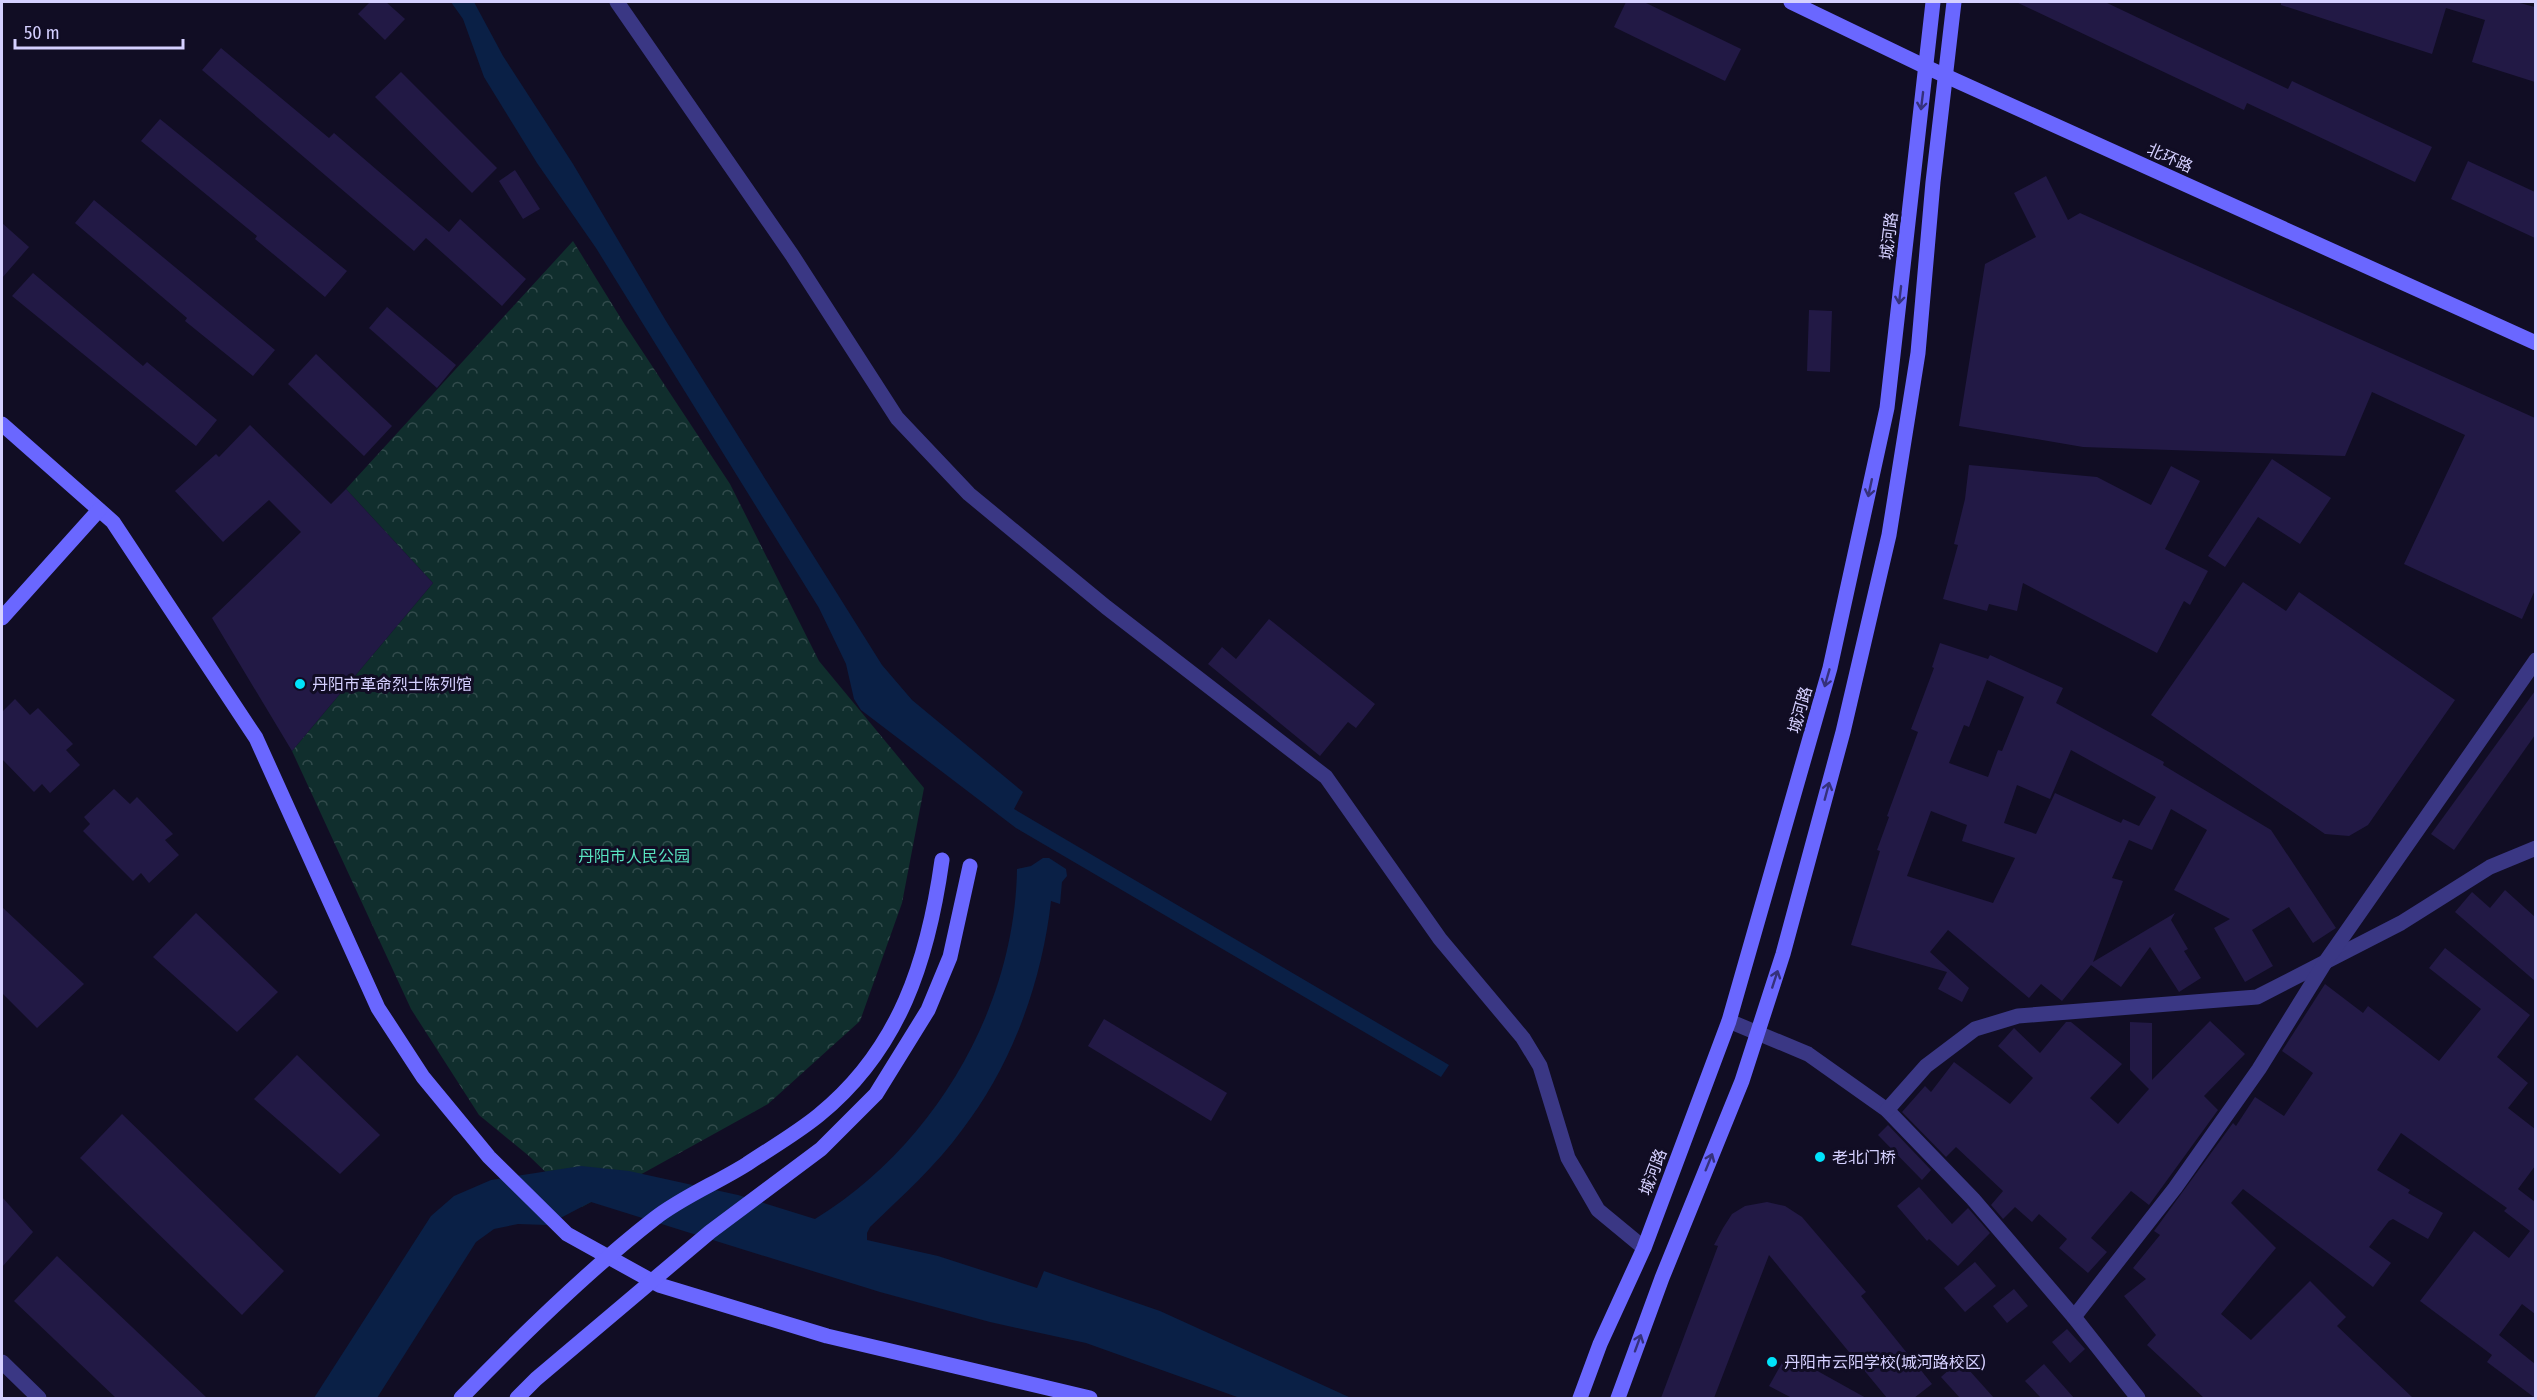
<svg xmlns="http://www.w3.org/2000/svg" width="2537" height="1400" viewBox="0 0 2537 1400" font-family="'Fira Sans Condensed','Noto Sans SC',sans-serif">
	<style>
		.park { fill: url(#park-crowns) }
		.water { fill: #0a2046 }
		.building { fill: #221945; fill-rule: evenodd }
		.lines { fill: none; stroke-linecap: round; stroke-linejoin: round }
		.street { stroke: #3a3784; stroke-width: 15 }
		.secondary { stroke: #6a67ff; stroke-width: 15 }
		.oneway { stroke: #35317c }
		.poi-dot { fill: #00e3fb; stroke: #110d24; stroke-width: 2 }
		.labels { text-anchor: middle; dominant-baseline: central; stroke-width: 6; stroke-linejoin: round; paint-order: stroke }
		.street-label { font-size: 16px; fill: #d5d0ff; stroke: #110d24 }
		.poi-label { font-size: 16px; fill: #d5d0ff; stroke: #110d24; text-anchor: start }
		.park-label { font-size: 16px; fill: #58e3c0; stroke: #110d24 }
	</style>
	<defs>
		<pattern id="park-crowns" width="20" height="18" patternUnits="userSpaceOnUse" patternTransform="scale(1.5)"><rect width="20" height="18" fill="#102e2d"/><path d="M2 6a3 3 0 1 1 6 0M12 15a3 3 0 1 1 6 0" fill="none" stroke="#324b4c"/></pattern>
	</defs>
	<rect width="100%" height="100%" fill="#110d24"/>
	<polygon class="park" points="573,241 625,325 730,484 819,661 924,788 902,903 860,1021 768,1104 582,1207 529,1156 479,1115 411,1009 292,751 433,583 346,489"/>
	<g class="water">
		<polygon points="451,2 474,2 503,56 573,164 666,321 882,665 912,700 1023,792 1014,809 1449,1065 1441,1077 1016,828 861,710 854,699 846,664 819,608 596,248 537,163 484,77 463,19"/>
		<path d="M1043,858H1049L1066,869L1067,876L1062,882L1060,904L1051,901C1042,982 1012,1065 962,1130C936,1166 902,1196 870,1227L867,1233V1240L938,1256L1037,1288L1044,1271L1160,1311L1351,1398H1240L1086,1343L990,1322L880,1292L591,1202L547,1225L518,1224L494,1229L476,1242L377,1398H314L431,1216L454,1196L491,1180L581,1166L629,1171L738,1195L815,1219C933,1147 1015,1009 1017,869L1031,866Z"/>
	</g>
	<g class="building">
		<polygon points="370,2 386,2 405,19 385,40 358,14"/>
		<polygon points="1626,2 1644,2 1741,49 1725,81 1614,27"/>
		<polygon points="2016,2 2105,2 2288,89 2292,81 2432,147 2415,182 2247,103 2244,110"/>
		<polygon points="2281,2 2516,2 2535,7 2535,82 2472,62 2485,20 2446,8 2432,54 2281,5"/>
		<polygon points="221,48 329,138 334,133 449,232 460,219 526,279 502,306 426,238 414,251 202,70"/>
		<polygon points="401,72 497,168 472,193 375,97"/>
		<polygon points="160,119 347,271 325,297 255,239 257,236 141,141"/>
		<polygon points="2468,161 2535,192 2535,238 2451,199"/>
		<polygon points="515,170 540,209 523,219 499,181"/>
		<polygon points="2046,176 2068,220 2080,213 2535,418 2535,590 2522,619 2404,564 2465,435 2372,392 2345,456 2083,447 1959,426 1985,264 2036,237 2014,193"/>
		<polygon points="94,200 275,350 253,376 185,321 187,318 75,223"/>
		<polygon points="2,223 29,247 2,278"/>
		<polygon points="33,273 143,366 147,362 217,420 196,446 12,296"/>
		<polygon points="387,307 456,365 437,388 369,328"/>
		<polygon points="1809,310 1832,311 1830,372 1807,371"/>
		<polygon points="316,354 392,426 364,456 288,384"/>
		<polygon points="250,425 331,504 346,489 433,583 292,751 212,618 301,532 269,500 223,542 175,491 216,454 219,457"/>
		<polygon points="2272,459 2331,498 2300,544 2258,517 2225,567 2208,556"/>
		<polygon points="1969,465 2097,477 2151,505 2171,466 2200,481 2165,549 2208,571 2190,605 2184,601 2157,653 2023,583 2017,611 1989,604 1987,611 1943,599 1958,545 1954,544 1965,499"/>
		<polygon points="2243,582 2286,611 2299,592 2455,700 2368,825 2349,836 2325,834 2151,715"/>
		<polygon points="1269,619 1375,704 1356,728 1348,722 1320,756 1208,664 1222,647 1236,659"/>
		<path d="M1940,643L1988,659L1990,655L2063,688L2056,703L2164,762L2163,765L2271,830L2336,928L2313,943L2289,907L2252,930L2273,966L2245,982L2214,928L2230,919L2174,890L2207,830L2171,809L2152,850L2129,840L2112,878L2123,881L2093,962L2175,913L2171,920L2188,949L2184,951L2201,978L2179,992L2150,947L2121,987L2091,965L2062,1001L2041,984L2029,998L1948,930L1930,952L1969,988L1962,1002L1938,989L1947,972L1851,945L1880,851L1877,850L1889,817L1887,816L1918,732L1911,729L1934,668L1932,667ZM1987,680L2024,697L2002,751L1998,750L1988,777L1949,763L1964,725L1969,727ZM2071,750L2156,797L2139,826L2123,819L2121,823L2055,793L2036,834L2004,823L2017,785L2050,799ZM1931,811L1967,825L1962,841L2015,858L1993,903L1907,876Z"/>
		<polygon points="2535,691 2535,735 2454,850 2431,834"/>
		<polygon points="15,699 30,715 38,708 73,744 66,750 80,765 50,793 42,784 34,792 2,759 2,712"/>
		<polygon points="114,789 130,804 137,797 173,834 165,840 179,855 149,883 141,873 133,881 83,831 90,824 84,817"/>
		<polygon points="2505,890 2535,917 2535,981 2455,912 2472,892 2490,908"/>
		<polygon points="2,907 84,984 37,1028 2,993"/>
		<polygon points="196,913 278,992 237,1032 153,957"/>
		<polygon points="2445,948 2530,1015 2497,1057 2528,1083 2508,1108 2535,1129 2535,1166 2518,1189 2535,1202 2535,1314 2522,1304 2499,1335 2535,1364 2535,1398 2487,1362 2492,1355 2420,1301 2474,1231 2509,1258 2530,1231 2504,1211 2507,1208 2401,1133 2377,1170 2410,1190 2408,1193 2443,1213 2428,1239 2393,1219 2389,1221 2369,1247 2391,1263 2373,1287 2243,1189 2231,1203 2276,1248 2221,1314 2251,1340 2310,1281 2346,1317 2337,1326 2413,1398 2204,1398 2147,1345 2156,1335 2124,1296 2146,1279 2133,1268 2160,1235 2154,1231 2233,1123 2236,1126 2255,1097 2284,1116 2313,1073 2282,1051 2325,984 2363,1013 2368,1006 2439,1061 2481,1009 2429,968"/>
		<polygon points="1104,1019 1227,1093 1211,1121 1088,1046"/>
		<polygon points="2210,1021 2245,1054 2204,1096 2218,1110 2149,1205 2131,1191 2091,1238 2107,1252 2088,1273 2059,1248 2067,1239 2039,1214 2032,1222 2015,1207 2003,1219 1991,1205 2003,1191 1956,1147 1946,1157 1902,1112 1925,1086 1931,1092 1954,1062 2010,1104 2033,1078 1998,1046 2014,1028 2040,1053 2066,1022 2071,1022 2122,1064 2090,1098 2118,1124 2149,1089 2130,1070 2130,1022 2152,1023 2152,1080"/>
		<polygon points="297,1055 380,1135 340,1174 254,1099"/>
		<polygon points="122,1114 284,1271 242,1315 80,1158"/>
		<polygon points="1888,1125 1931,1170 1922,1180 1878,1135"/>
		<polygon points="1919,1187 1952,1224 1968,1208 1990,1233 1958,1266 1929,1239 1927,1241 1897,1206"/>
		<polygon points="2,1197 33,1232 2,1267"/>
		<polygon points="1767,1202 1785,1206 1802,1217 1866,1292 1861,1296 1932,1384 1914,1398 1887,1398 1769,1255 1714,1398 1661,1398 1718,1246 1714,1245 1723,1228 1732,1214 1745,1206"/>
		<polygon points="57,1256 207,1398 116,1398 14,1301"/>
		<polygon points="1975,1262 1996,1286 1965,1312 1944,1288"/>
		<polygon points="2014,1289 2028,1306 2007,1323 1993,1306"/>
		<polygon points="2067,1329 2085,1349 2070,1363 2052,1342"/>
		<polygon points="1787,1354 1866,1398 1792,1398 1769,1386"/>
		<polygon points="1960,1360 1994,1398 1960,1398 1941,1377"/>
		<polygon points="2044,1364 2074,1398 2041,1398 2025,1381"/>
	</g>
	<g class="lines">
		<g class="street">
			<polyline points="617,2 792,255 897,418 969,494 1106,607 1326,777 1440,939 1523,1038 1540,1066 1568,1158 1598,1210 1644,1248"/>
			<polyline points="1729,1021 1808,1054 1887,1110 1973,1199 2074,1317 2138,1398"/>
			<polyline points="1887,1110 1926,1066 1975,1029 2018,1016 2257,997 2401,923 2490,867 2536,848"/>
			<polyline points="2074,1317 2175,1188 2259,1069 2326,961 2536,660"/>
			<polyline points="2,1362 39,1398"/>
		</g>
		<g class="secondary">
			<polyline points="1791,2 1926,67 2536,343"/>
			<polyline points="2,424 113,522 256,738 378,1008 423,1077 489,1157 567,1234 659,1285 827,1336 1090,1398"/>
			<polyline points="2,618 99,510"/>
			<path d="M461,1398C521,1336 585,1273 654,1219C682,1197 717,1183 747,1164C771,1148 797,1133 819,1115C900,1049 928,960 942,860"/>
			<polyline points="517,1398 536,1379 710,1232 821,1149 876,1094 928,1010 950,957 970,866"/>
			<polyline points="1580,1398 1600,1344 1644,1248 1729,1021 1830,668 1887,408 1933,2"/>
			<polyline points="1618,1398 1662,1278 1742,1081 1783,954 1843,732 1889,535 1918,353 1933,182 1954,2"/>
		</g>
	</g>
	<defs><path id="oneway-shaft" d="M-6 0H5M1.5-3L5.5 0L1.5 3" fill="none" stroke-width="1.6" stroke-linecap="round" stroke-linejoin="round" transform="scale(1.5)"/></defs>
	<g class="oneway">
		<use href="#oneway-shaft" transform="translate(1922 101) rotate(97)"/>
		<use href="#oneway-shaft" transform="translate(1900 295) rotate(97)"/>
		<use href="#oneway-shaft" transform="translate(1870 488) rotate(102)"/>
		<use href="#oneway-shaft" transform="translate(1827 678) rotate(106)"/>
		<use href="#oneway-shaft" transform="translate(1827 791) rotate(-75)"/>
		<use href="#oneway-shaft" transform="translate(1775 979) rotate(-72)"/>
		<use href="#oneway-shaft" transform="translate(1709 1162) rotate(-68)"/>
		<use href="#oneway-shaft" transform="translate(1638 1343) rotate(-70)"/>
	</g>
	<g class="poi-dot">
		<circle cx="300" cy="684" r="6"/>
		<circle cx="1820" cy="1157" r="6"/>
		<circle cx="1772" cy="1362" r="6"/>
	</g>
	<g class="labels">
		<g class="street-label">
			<text transform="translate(2170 158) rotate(24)">北环路</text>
			<text transform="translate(1889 236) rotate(-83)">城河路</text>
			<text transform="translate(1800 710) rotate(-74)">城河路</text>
			<text transform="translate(1653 1172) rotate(-69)">城河路</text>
		</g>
		<g class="poi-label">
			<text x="312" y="684">丹阳市革命烈士陈列馆</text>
			<text x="1832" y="1157">老北门桥</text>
			<text x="1784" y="1362">丹阳市云阳学校(城河路校区)</text>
		</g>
		<g class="park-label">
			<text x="634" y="856">丹阳市人民公园</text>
		</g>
	</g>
	<rect width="2537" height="1400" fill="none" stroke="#d5d0ff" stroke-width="6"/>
	<path d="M15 39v9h168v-9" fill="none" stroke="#d5d0ff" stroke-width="3"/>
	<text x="24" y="39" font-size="18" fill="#d5d0ff" stroke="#110d24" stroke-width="4.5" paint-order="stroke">50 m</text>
</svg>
